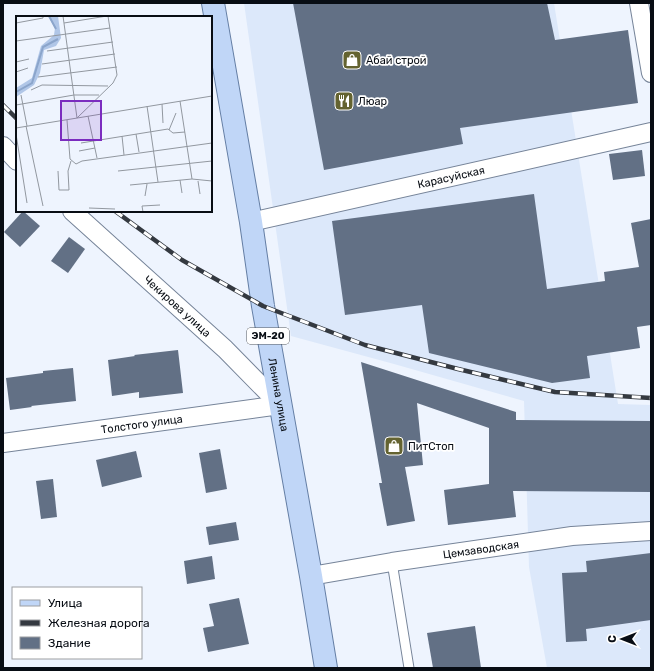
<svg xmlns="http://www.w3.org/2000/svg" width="654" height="671" viewBox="0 0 654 671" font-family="Rubik,sans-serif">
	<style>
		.built { fill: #dce8fa }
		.building { fill: #627085 }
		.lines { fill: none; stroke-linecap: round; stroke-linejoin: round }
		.service-casing { stroke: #768499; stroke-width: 11 }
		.minor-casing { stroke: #768499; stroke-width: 20 }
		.primary-casing { stroke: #647ea4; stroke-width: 24 }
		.service { stroke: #fff; stroke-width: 9 }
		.minor { stroke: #fff; stroke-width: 18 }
		.primary { stroke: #c0d6f7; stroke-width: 22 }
		.rail-casing { stroke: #343940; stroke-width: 4.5 }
		.rail { stroke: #fff; stroke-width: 3; stroke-dasharray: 9; stroke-linecap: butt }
		.labels { text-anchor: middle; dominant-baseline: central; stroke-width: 3.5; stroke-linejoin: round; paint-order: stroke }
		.shield { fill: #fff; stroke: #52565a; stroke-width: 1 }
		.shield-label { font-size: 10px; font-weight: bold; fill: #080d14 }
		.poi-label { font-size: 11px; fill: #080d14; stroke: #fff; text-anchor: start }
		.street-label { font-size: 11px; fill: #080d14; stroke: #fff }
		.inset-river { fill: none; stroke: #8ba5cb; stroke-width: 2 }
		.inset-road { fill: none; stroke: #9298a0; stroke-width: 1 }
		.view { fill: #7b2cbf; fill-opacity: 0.15; stroke: #7b2cbf; stroke-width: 2 }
		.inset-edge { fill: none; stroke: #080d14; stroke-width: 2 }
	</style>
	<rect width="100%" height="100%" fill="#eef4fe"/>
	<polygon class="built" points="244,3 554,3 618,404 651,405 651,668 547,668 529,567 524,401 394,364 291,336"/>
	<g class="building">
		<polygon points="293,3 547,3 555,40 628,30 638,103 460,128 463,144 324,170"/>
		<polygon points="642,150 645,176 613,180 609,154"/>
		<polygon points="534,194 547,289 605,281 604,272 639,267 631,223 651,219 651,325 637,327 640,348 587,356 590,378 552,383 429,353 422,305 345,315 332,221"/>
		<polygon points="23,211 40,226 20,247 4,232"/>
		<polygon points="69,237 85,249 68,273 51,261"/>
		<polygon points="178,350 183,393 139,398 139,392 112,396 108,360 135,356 134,355"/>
		<polygon points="361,362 516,412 516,420 651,421 651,492 513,491 516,517 448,525 444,490 489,484 489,428 417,403 423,465 405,467 415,521 387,526 379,483 382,483"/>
		<polygon points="73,368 76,401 31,406 32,407 10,410 6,378 43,373 43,371"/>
		<polygon points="220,449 227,489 206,493 199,453"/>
		<polygon points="136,451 142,477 102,487 96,460"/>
		<polygon points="53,479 57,517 41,519 36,481"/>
		<polygon points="236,522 239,540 209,545 206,527"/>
		<polygon points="651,553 651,620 586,629 587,641 566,642 562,573 587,572 586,561"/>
		<polygon points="212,556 215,579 187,584 184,561"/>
		<polygon points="239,598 249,644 208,652 203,628 214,626 209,604"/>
		<polygon points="475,626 481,668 433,668 427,633"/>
	</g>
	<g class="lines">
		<defs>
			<polyline id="service" points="392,562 409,668"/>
			<g id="minor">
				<polyline points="639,3 651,73"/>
				<polyline points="3,146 17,161"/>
				<path id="s1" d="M72,211L225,349L280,405"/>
				<path id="s2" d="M251,222L651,132"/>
				<path id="s3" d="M3,443L280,405"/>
				<path id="s4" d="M311,576L392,562L572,536L651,531"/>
			</g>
			<g id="primary">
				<path id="s5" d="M213,3L251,222L263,306L311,576L326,668"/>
			</g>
		</defs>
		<use href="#service" class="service-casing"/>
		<use href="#minor" class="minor-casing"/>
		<use href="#primary" class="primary-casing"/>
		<use href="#service" class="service"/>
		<use href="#minor" class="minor"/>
		<use href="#primary" class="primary"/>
		<defs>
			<g id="rail">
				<polyline points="3,105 17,119"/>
				<polyline points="115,211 182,260 263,306 365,345 458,369 555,392 651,398"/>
			</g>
		</defs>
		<use href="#rail" class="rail-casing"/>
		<use href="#rail" class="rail"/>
	</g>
	<defs>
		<symbol id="shop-square" viewBox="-11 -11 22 22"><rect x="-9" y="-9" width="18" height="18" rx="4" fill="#646330" stroke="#fff"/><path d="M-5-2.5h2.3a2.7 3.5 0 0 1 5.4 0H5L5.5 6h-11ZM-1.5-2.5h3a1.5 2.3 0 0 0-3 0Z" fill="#fff"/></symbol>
		<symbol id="restaurant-square" viewBox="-11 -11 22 22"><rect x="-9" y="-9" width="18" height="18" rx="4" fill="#646330" stroke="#fff"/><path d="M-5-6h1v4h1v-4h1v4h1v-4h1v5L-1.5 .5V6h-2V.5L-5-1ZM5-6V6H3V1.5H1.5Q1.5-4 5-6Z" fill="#fff"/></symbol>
	</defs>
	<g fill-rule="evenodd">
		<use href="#shop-square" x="341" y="49" width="22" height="22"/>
		<use href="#restaurant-square" x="333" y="90" width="22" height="22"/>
		<use href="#shop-square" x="383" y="435" width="22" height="22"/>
	</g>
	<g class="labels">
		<rect class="shield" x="247" y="328" width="42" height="16" rx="3"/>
		<g class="shield-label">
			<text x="268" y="336">ЭМ-20</text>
		</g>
		<g class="poi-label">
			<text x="366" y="60">Абай строй</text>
			<text x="358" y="101">Люар</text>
			<text x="408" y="446">ПитСтоп</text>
		</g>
		<g class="street-label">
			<text stroke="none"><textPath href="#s2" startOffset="205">Карасуйская</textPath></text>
			<text stroke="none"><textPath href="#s1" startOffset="142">Чекирова улица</textPath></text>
			<text stroke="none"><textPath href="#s5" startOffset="397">Ленина улица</textPath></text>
			<text stroke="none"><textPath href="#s3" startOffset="140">Толстого улица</textPath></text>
			<text stroke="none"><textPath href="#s4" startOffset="172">Цемзаводская</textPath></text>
		</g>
	</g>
	<g transform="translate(16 16)">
		<rect width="196" height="196" fill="#eef4fe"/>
		<path d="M32,0H42L45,22L40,30L28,34L24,57L18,69L0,81V72L16,62L25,30L38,19L39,12Z" fill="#b0c6e7"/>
		<path class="inset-river" d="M33,0L40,13M0,76L16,67L27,31L42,23"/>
		<path class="inset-road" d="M47,0L61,102M0,7L27,2V0M48,7L91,0M0,25L94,12M31,35L97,26M0,46L13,43M26,48L99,38M0,56L12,52M22,61L101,51M15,74L26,69L92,70M5,79L11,110M164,85L176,163M146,88L147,107M0,89L58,79H83M131,90L142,166M72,100L81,142M61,102L97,67L101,59L92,0M51,104L54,143L60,148L66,145L196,127M10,110L27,190M0,112L196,80M153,114L160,97M0,118L11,187M120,118L123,136M106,120L108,139M65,127L152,113L157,117L169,116M63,135L79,132M42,155L43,174H53L52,155L55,145M102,155L196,145M164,164L166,177M182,165L184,178M114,169L176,163L196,165M129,180L131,168M73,192L99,193M127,196L126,190L144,189"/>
		<path class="view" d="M45,85H85V124H45Z"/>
		<rect width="196" height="196" class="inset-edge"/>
	</g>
	<rect width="654" height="671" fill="none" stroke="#080d14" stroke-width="8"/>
	<rect x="12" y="587" width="130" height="72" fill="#ffffff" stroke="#9c9ea1"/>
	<rect x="20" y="600" width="20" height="6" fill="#c0d6f7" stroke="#9c9ea1"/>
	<text x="48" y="607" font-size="12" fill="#080d14">Улица</text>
	<rect x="20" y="620" width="20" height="6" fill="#343940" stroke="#9c9ea1"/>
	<text x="48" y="627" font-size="12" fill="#080d14">Железная дорога</text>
	<rect x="20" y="637" width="20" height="12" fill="#627085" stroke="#9c9ea1"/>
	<text x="48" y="647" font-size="12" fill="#080d14">Здание</text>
	<g transform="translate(622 639) rotate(270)" stroke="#ffffff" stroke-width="3" paint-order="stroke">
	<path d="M0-3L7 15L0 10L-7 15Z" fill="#080d14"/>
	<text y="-6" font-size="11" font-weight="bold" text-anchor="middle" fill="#080d14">С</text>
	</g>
</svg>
